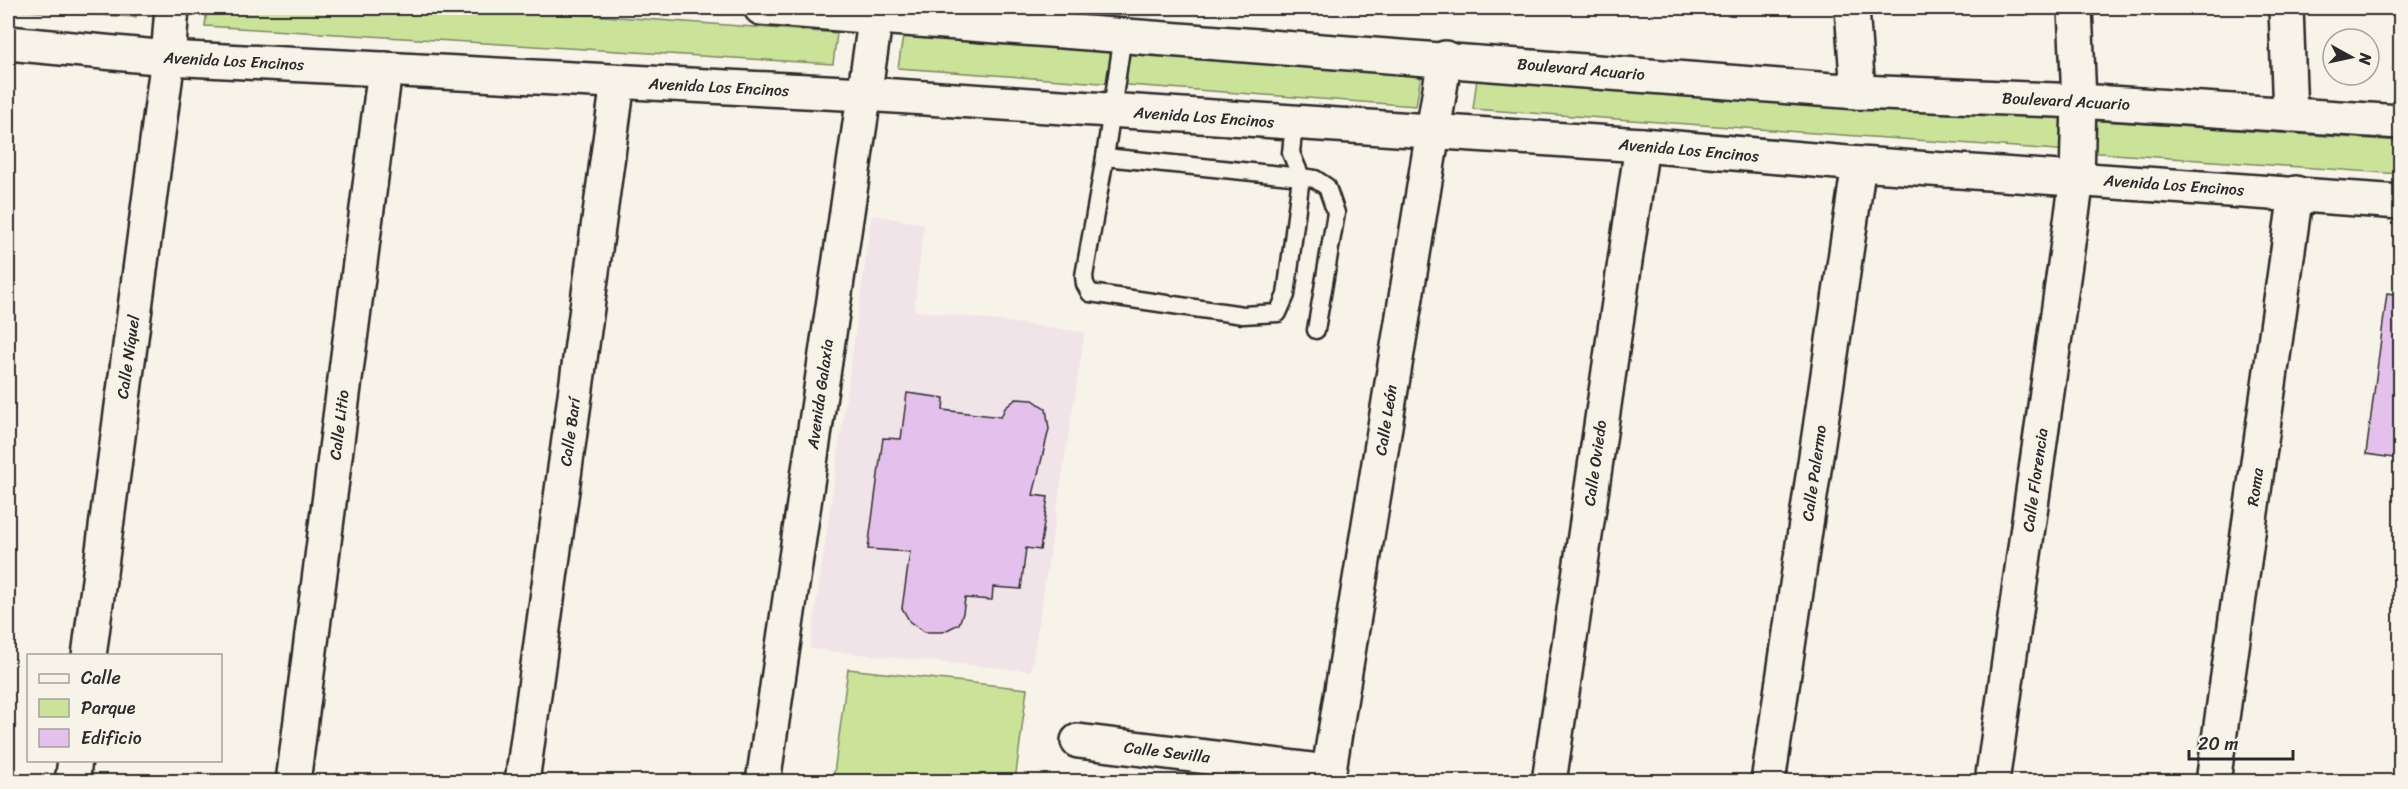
<svg xmlns="http://www.w3.org/2000/svg" width="2408" height="789" viewBox="0 0 2408 789" font-family="Sriracha,sans-serif">
	<style>
		.built { fill: #f1e4e9 }
		.green { fill: #cbe399; stroke: #7b8762; stroke-width: 1.5 }
		.building { fill: #e4c1ec; stroke: #2b2b2b; stroke-width: 1.5 }
		.lines { fill: none; stroke-linecap: round; stroke-linejoin: round }
		.lane-casing { stroke: #2b2b2b; stroke-width: 21 }
		.street-casing { stroke: #2b2b2b; stroke-width: 38 }
		.secondary-casing { stroke: #2b2b2b; stroke-width: 38 }
		.lane { stroke: #f7f3e8; stroke-width: 16 }
		.street { stroke: #f7f3e8; stroke-width: 33 }
		.secondary { stroke: #f7f3e8; stroke-width: 33 }
		.labels { text-anchor: middle; dominant-baseline: central; stroke-width: 6; stroke-linejoin: round; paint-order: stroke }
		.street-label { font-size: 16px; fill: #2b2b2b; stroke: #f7f3e8 }
	</style>
	<rect width="100%" height="100%" fill="#f7f3e8"/>
	<filter id="ink" filterUnits="userSpaceOnUse"><feTurbulence type="fractalNoise" baseFrequency=".0167" numOctaves="2"/><feDisplacementMap in="SourceGraphic" scale="12" xChannelSelector="R" yChannelSelector="G"/><feConvolveMatrix kernelMatrix="1 2 1 2 8 2 1 2 1" color-interpolation-filters="sRGB"/></filter>
	<g filter="url(#ink)">
		<polygon class="built" points="872,215 924,224 914,310 1085,332 1031,671 810,649"/>
		<g class="green">
			<polygon points="8,8 136,8 136,17 8,10"/>
			<polygon points="207,8 495,8 837,33 833,64 205,26"/>
			<polygon points="903,36 1421,75 1416,106 898,68"/>
			<polygon points="1477,79 2400,141 2400,174 1473,109"/>
			<polygon points="848,669 1027,689 1015,781 833,781"/>
		</g>
		<g class="building">
			<polygon points="2387,293 2400,295 2400,459 2366,454"/>
			<polygon points="907,393 944,398 943,410 1001,417 1005,408 1016,399 1033,400 1046,409 1049,429 1033,495 1048,497 1040,550 1026,548 1021,589 993,587 992,600 965,598 963,613 959,624 943,632 925,632 910,622 902,608 910,552 868,549 883,438 901,439"/>
		</g>
		<g class="lines">
			<defs>
				<g id="lane">
					<polyline points="1123,35 1105,157 1084,276 1085,284 1090,293 1243,315 1278,313 1286,295 1301,177 1291,153 1294,123"/>
					<polyline points="1105,157 1301,177 1315,179 1327,187 1336,213 1316,330"/>
				</g>
				<g id="street">
					<polyline points="1852,8 1858,92"/>
					<polyline points="2286,8 2290,115"/>
					<polyline points="89,656 168,58 172,8"/>
					<polyline points="1078,741 1328,772"/>
					<polyline points="72,782 75,760"/>
					<polyline points="293,782 385,69"/>
					<polyline points="522,782 618,82"/>
					<polyline points="763,782 877,8"/>
					<polyline points="1327,782 1445,58"/>
					<polyline points="1549,782 1642,145"/>
					<polyline points="1768,782 1859,164"/>
					<polyline points="1992,782 2077,179 2079,101 2075,8"/>
					<polyline points="2213,782 2296,193"/>
				</g>
				<g id="secondary">
					<polyline points="761,8 1858,92 2079,101 2400,122"/>
					<polyline points="8,43 168,58 864,94 1642,145 1859,164 2400,202"/>
				</g>
			</defs>
			<use href="#lane" class="lane-casing"/>
			<use href="#street" class="street-casing"/>
			<use href="#secondary" class="secondary-casing"/>
			<use href="#lane" class="lane"/>
			<use href="#street" class="street"/>
			<use href="#secondary" class="secondary"/>
		</g>
	</g>
	<g class="labels">
		<g class="street-label">
			<text transform="translate(234 61) rotate(3)">Avenida Los Encinos</text>
			<text transform="translate(1581 69) rotate(5)">Boulevard Acuario</text>
			<text transform="translate(719 87) rotate(3)">Avenida Los Encinos</text>
			<text transform="translate(2066 101) rotate(3)">Boulevard Acuario</text>
			<text transform="translate(1204 117) rotate(4)">Avenida Los Encinos</text>
			<text transform="translate(1689 150) rotate(5)">Avenida Los Encinos</text>
			<text transform="translate(2174 185) rotate(4)">Avenida Los Encinos</text>
			<text transform="translate(128 357) rotate(-82)">Calle Níquel</text>
			<text transform="translate(820 394) rotate(-82)">Avenida Galaxia</text>
			<text transform="translate(1386 420) rotate(-81)">Calle León</text>
			<text transform="translate(339 425) rotate(-83)">Calle Litio</text>
			<text transform="translate(570 432) rotate(-82)">Calle Barí</text>
			<text transform="translate(1595 463) rotate(-82)">Calle Oviedo</text>
			<text transform="translate(1814 473) rotate(-82)">Calle Palermo</text>
			<text transform="translate(2035 480) rotate(-82)">Calle Florencia</text>
			<text transform="translate(2255 487) rotate(-82)">Roma</text>
			<text transform="translate(1167 752) rotate(7)">Calle Sevilla</text>
		</g>
	</g>
	<rect width="2408" height="789" fill="none" stroke="#f7f3e8" stroke-width="30"/>
	<rect x="15" y="15" width="2378" height="759" fill="none" stroke="#2b2b2b" stroke-width="2" filter="url(#ink)"/>
	<rect x="27" y="654" width="195" height="108" fill="#f7f3e8" stroke="#a5a39c" stroke-width="1.5"/>
	<rect x="39" y="674" width="30" height="9" fill="#f7f3e8" stroke="#a5a39c" stroke-width="1.5"/>
	<text x="81" y="684" font-size="18" fill="#2b2b2b">Calle</text>
	<rect x="39" y="699" width="30" height="18" fill="#cbe399" stroke="#a5a39c" stroke-width="1.5"/>
	<text x="81" y="714" font-size="18" fill="#2b2b2b">Parque</text>
	<rect x="39" y="729" width="30" height="18" fill="#e4c1ec" stroke="#a5a39c" stroke-width="1.5"/>
	<text x="81" y="744" font-size="18" fill="#2b2b2b">Edificio</text>
	<g transform="translate(2351 57) rotate(98)"><circle r="28" fill="#f7f3e8" stroke="#a5a39c" stroke-width="1.5"/>
	<path d="M0-4.5L10 22L0 15L-10 22Z" fill="#2b2b2b"/>
	<text y="-9" font-size="16" font-weight="bold" text-anchor="middle" fill="#2b2b2b">N</text>
	</g>
	<path d="M2189 750v9h104v-9" fill="none" stroke="#2b2b2b" stroke-width="3"/>
	<text x="2198" y="750" font-size="18" fill="#2b2b2b" stroke="#f7f3e8" stroke-width="4.5" paint-order="stroke">20 m</text>
</svg>
